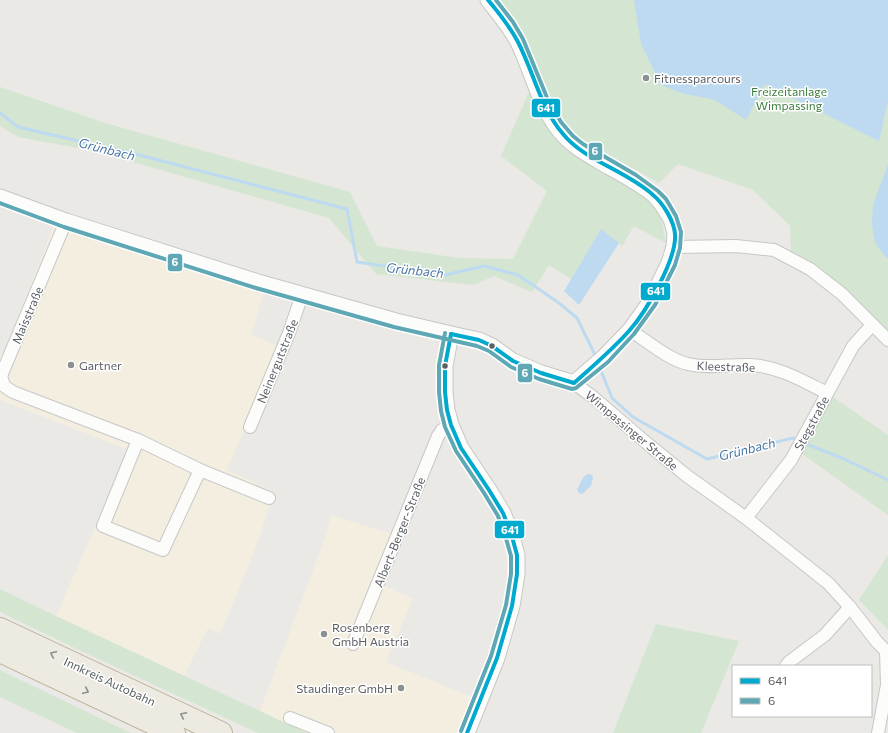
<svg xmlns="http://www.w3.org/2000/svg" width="888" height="733" viewBox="0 0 888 733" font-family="Commissioner,sans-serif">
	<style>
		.commercial { fill: #f3eee0 }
		.green { fill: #d4e5d2 }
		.water { fill: #bddaf0 }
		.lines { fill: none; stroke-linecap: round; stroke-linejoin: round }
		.stream { stroke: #bddaf0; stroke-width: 3 }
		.minor-casing { stroke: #c7c7c7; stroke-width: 14 }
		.tertiary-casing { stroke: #c7c7c7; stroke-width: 17 }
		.motorway-casing { stroke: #bdb196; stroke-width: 24 }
		.minor { stroke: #fcfcfb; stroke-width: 12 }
		.tertiary { stroke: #fcfcfb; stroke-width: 15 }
		.motorway { stroke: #edeae2; stroke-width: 22 }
		.bus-1-casing { stroke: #fff; stroke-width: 7 }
		.bus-2-casing { stroke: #fff; stroke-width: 7 }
		.bus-1 { stroke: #00a9ce; stroke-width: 4 }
		.bus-2 { stroke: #5da8b4; stroke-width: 4 }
		.oneway { stroke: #8e8f8f }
		.poi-dot { fill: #8d8f90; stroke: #fff; stroke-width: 1.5 }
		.bus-dot { fill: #5b5e62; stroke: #fff; stroke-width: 1.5 }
		.labels { text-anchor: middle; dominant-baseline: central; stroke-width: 3; stroke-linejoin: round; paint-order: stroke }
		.poi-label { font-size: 12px; fill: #5b5e62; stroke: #fff; text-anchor: start }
		.park-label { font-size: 12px; fill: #3e7f41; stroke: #fff }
		.street-label { font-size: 12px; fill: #5b5e62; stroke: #fff }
		.water-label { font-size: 13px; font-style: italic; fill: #4a76a5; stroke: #fff }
		.line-badge { stroke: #fff; stroke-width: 1.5 }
		.badge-label { font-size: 11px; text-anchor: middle; font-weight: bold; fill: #fff }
	</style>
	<rect width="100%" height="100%" fill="#eae9e5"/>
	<g class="commercial">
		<polygon points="54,225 264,293 251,335 280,347 227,470 275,492 250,563 220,634 208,628 184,676 56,616 129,450 0,400 0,354 3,355"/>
		<polygon points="331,515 397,536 378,583 413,599 386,662 474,698 473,733 307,733 260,711 325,538"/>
	</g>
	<g class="green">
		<polygon points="500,0 888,0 888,331 845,288 820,269 791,253 790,226 753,190 678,164 659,183 579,138 554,113 520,27"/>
		<polygon points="0,87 105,123 350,192 377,246 459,258 513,259 547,191 501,156 529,92 546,125 575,153 659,206 666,243 634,226 622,246 601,229 571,279 549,265 532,292 494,276 473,285 376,274 329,218 94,151 18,137 0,126"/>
		<polygon points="827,393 888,435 888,515 801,453"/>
		<polygon points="888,555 888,630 859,600"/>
		<polygon points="0,589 56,616 307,733 258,733 79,650 0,612"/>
		<polygon points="656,624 739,641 701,733 613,733"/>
		<polygon points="0,670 6,673 131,733 77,733 0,697"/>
	</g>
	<g class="water">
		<polygon points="634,0 888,0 888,101 879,141 765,84 746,120 715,100 681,93 661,85 641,44"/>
		<polygon points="888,164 888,259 884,255 875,243 872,224 873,205"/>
		<polygon points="601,229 619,243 579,305 564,291"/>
		<path d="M588,474L592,475L593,477L591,486L582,494L579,493L577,490C580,484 581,478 588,474Z"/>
	</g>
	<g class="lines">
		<g class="stream">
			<polyline points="0,113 18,127 139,155 347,209 357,262 445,275 484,266 518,275 559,303 577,318 597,359"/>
			<polyline points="599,366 612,398 633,417 707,459 793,438 798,440"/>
			<polyline points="804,443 844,459 888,480"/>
		</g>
		<defs>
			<g id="minor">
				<polyline points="66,221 1,376 4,386 13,392 138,440 200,470 269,498"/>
				<polyline points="674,247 736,246 774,250 810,269 842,294 888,340"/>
				<path d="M630,330C647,341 669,360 688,364C708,369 729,364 750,365C778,366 803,381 827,393"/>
				<polyline points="574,383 593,397 649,445 687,476 746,518 828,583 850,607 877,642 886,651 887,685 878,733"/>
				<polyline points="250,427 289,333 302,295"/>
				<polyline points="138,440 103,526 163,550 200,470"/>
				<polyline points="746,518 791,460 853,346 872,325"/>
				<polyline points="353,644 438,436 442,430 451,425"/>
				<polyline points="786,666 789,662 825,635 850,607"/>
				<polyline points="290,718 328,733"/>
			</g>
			<g id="tertiary">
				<path d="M0,197L66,221L258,282L396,321L451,334L479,340L492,346L513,361L541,373L574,383L604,357L630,330L650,302L669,263L674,247L675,233L671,219L661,203L654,195L646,189C634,181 622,174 609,167C594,158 576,149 564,136C540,110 533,73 518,42C510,27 499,14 488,0"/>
				<polyline points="451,334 445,366 445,392 447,410 451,425 461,448 489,490 503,513 511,533 517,555 517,574 512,606 497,658 467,733"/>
			</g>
			<g id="motorway">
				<polyline points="0,629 221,733"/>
				<polyline points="0,651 174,733"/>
			</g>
		</defs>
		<use href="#minor" class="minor-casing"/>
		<use href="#tertiary" class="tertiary-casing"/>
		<use href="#motorway" class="motorway-casing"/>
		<use href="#minor" class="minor"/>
		<use href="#tertiary" class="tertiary"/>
		<use href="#motorway" class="motorway"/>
		<defs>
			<g id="bus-1">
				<path d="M488,0C499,13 510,27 518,42C534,73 540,107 563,134C585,161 627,171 653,195C663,203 674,221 675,234C677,259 646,312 629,331C612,350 593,366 574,383"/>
				<polyline points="451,334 445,366 445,392 447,410 451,425 461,448 489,490 503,513 511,533 517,555 517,574 512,606 497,658 467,733"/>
				<polyline points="451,334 479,340 492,346 513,361 541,373 574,383"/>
			</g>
			<g id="bus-2">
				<polyline points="0,203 64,227 256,288 394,327 477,346 489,351 511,367 539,379 572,389 576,388 608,362 634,334 655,305 675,265 680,248 681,232 676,216 666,199 658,191 636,175 583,144 573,136 561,122 548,100 523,39 513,22 496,0"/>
				<polyline points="445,333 439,365 439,392 441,411 445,427 456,451 484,493 498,516 505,535 511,556 511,574 506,605 491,656 461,731"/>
			</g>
		</defs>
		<use href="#bus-1" class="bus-1-casing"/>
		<use href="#bus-2" class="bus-2-casing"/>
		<use href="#bus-1" class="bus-1"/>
		<use href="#bus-2" class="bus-2"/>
	</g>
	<defs><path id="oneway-chevron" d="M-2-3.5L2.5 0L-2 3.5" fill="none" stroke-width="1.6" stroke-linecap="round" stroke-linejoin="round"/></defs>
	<g class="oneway">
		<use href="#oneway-chevron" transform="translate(53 654) rotate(-155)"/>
		<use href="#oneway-chevron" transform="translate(86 691) rotate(25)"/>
		<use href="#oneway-chevron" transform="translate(183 715) rotate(-155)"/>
	</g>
	<g class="poi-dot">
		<circle cx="646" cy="78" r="4"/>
		<circle cx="71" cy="365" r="4"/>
		<circle cx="324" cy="634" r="4"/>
		<circle cx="401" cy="688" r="4"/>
	</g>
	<g class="bus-dot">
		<circle cx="492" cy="346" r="3.5"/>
		<circle cx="445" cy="366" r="3.5"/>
	</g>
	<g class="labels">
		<g class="poi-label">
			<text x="654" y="78">Fitnessparcours</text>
			<text x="79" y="365">Gartner</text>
			<text x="332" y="627">Rosenberg<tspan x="332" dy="14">GmbH Austria</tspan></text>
			<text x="393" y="688" text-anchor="end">Staudinger GmbH</text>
		</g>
		<g class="park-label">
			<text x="789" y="91">Freizeitanlage<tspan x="789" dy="14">Wimpassing</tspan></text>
		</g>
		<g class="street-label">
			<text transform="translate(27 315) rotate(-67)">Maisstraße</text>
			<text transform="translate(277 361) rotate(-68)">Neinergutstraße</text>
			<text transform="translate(726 366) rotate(2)">Kleestraße</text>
			<text transform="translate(811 423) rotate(-62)">Stegstraße</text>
			<text transform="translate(632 430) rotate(40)">Wimpassinger Straße</text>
			<text transform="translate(399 532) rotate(-68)">Albert-Berger-Straße</text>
			<text transform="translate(110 681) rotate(25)">Innkreis Autobahn</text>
		</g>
		<g class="water-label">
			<text transform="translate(107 149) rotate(14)">Grünbach</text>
			<text transform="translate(415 270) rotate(6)">Grünbach</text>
			<text transform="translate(747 449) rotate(-14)">Grünbach</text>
		</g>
	</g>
	<g class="line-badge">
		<rect x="531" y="98" width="30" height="20" rx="4" fill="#00a9ce"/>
		<rect x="588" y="142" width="15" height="19" rx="4" fill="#5da8b4"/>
		<rect x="167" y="253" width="16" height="19" rx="4" fill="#5da8b4"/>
		<rect x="640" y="282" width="31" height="19" rx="4" fill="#00a9ce"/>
		<rect x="517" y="363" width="16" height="20" rx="4" fill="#5da8b4"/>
		<rect x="494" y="520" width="31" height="19" rx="4" fill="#00a9ce"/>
	</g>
	<g class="badge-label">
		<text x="546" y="112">641</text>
		<text x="595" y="155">6</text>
		<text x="175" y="266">6</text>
		<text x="656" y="295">641</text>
		<text x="525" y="377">6</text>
		<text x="510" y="534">641</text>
	</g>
	<rect x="732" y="665" width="140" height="52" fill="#ffffff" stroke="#bdbfc0"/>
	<rect x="740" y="678" width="20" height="6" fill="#00a9ce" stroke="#bdbfc0"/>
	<text x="768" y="685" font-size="12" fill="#5b5e62">641</text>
	<rect x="740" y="698" width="20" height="6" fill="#5da8b4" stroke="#bdbfc0"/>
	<text x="768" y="705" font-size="12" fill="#5b5e62">6</text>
</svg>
